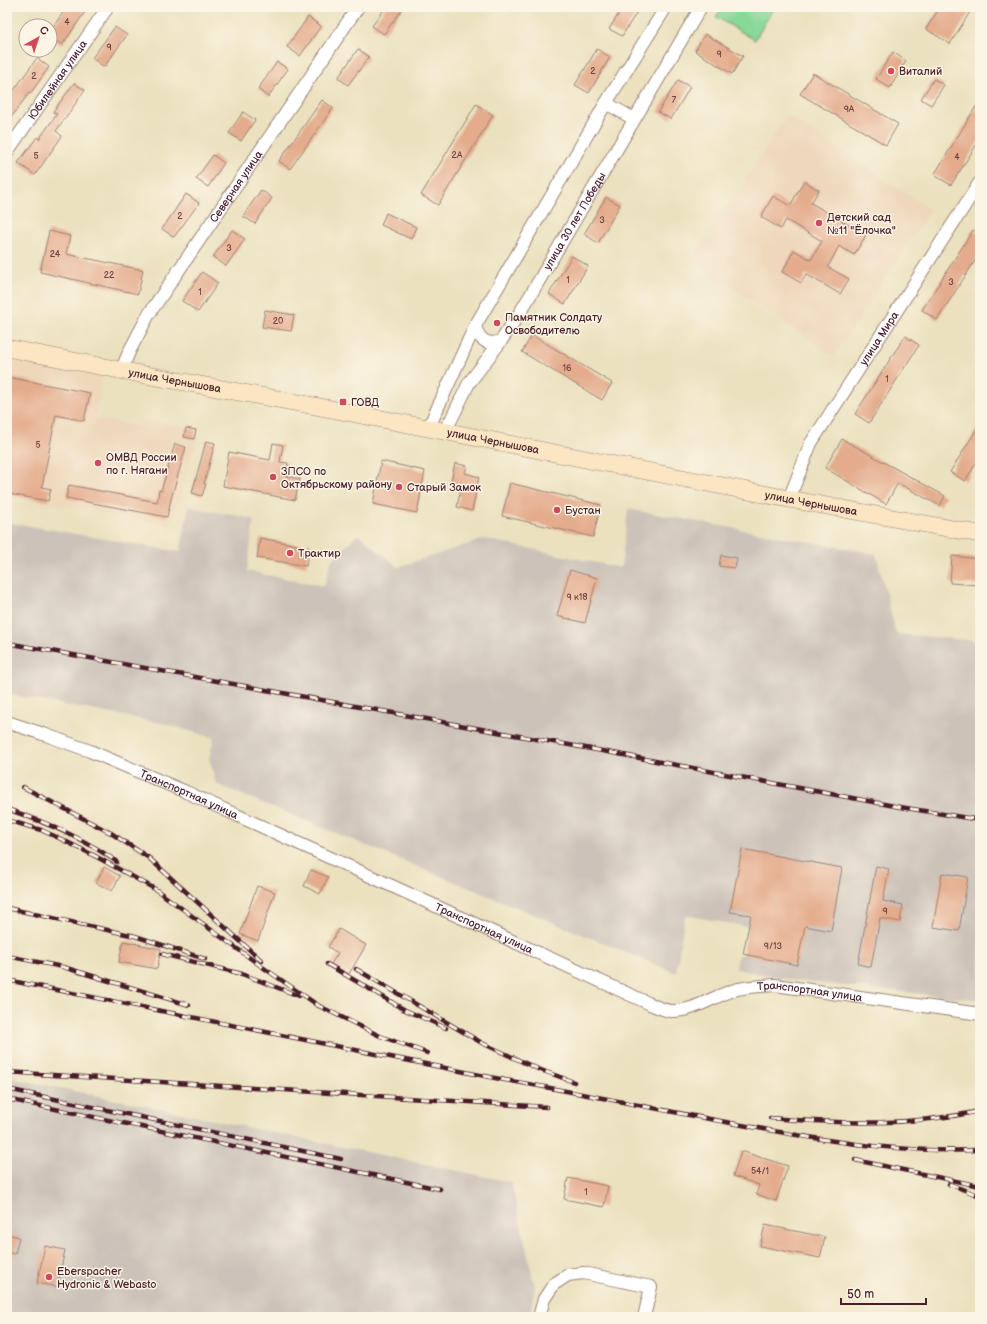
<svg xmlns="http://www.w3.org/2000/svg" width="987" height="1324" viewBox="0 0 987 1324" font-family="'Balsamiq Sans',sans-serif">
	<style>
		.built { fill: #eed7bb }
		.industrial { fill: #ccc2b9 }
		.green { fill: #88d898; stroke: #697c62 }
		.building { fill: #e4ab8c }
		.lines { fill: none; stroke-linecap: round; stroke-linejoin: round }
		.minor-casing { stroke: #9a8075; stroke-width: 14 }
		.secondary-casing { stroke: #9a8075; stroke-width: 18 }
		.minor { stroke: #fff; stroke-width: 12 }
		.secondary { stroke: #fbe6c4; stroke-width: 17 }
		.rail-casing { stroke: #4a1f2b; stroke-width: 4.5 }
		.rail { stroke: #fcf5e5; stroke-width: 3; stroke-dasharray: 9; stroke-linecap: butt }
		.poi-dot { fill: #d1495b; stroke: #fcf5e5; stroke-width: 1.5 }
		.labels { text-anchor: middle; dominant-baseline: central; stroke-width: 3; stroke-linejoin: round; paint-order: stroke }
		.number-label { font-size: 9px; fill: #704243 }
		.poi-label { font-size: 11px; fill: #4a1f2b; stroke: #fcf5e5; text-anchor: start }
		.street-label { font-size: 11px; fill: #4a1f2b; stroke: #fcf5e5 }
	</style>
	<rect width="100%" height="100%" fill="#fcf5e5"/>
	<filter id="ink" filterUnits="userSpaceOnUse"><feTurbulence type="fractalNoise" baseFrequency=".025" numOctaves="2"/><feDisplacementMap in="SourceGraphic" scale="8" xChannelSelector="R" yChannelSelector="G"/><feConvolveMatrix kernelMatrix="1 2 1 2 8 2 1 2 1" color-interpolation-filters="sRGB"/></filter>
	<filter id="wash" filterUnits="userSpaceOnUse"><feTurbulence type="fractalNoise" baseFrequency=".012" numOctaves="4" result="noise"/><feDisplacementMap in="SourceGraphic" scale="16" xChannelSelector="R" yChannelSelector="G"/><feGaussianBlur stdDeviation="0.9" result="paint"/><feColorMatrix in="noise" values="0 0 0 0 0 0 0 0 0 0 0 0 0 0 0 0 0 1.4 0 .05"/><feComposite in="paint" operator="in"/></filter>
	<g filter="url(#wash)">
		<rect width="100%" height="100%" fill="#ebe1bf"/>
		<g class="built">
			<polygon points="788,115 931,210 834,356 691,260"/>
			<polygon points="7,358 102,377 95,418 137,426 147,420 199,429 172,525 7,496"/>
		</g>
		<g class="industrial">
			<polygon points="189,507 254,519 247,571 324,586 331,561 358,534 398,567 484,539 621,568 628,509 876,554 896,634 980,641 980,1000 796,981 736,969 738,955 743,955 748,927 685,915 676,973 216,784 209,758 214,738 165,724 7,694 7,522 180,552"/>
			<polygon points="7,1077 511,1182 535,1287 529,1317 7,1317"/>
		</g>
		<polygon class="green" points="722,7 774,7 755,40 716,17"/>
		<g id="blocks">
			<g class="building">
				<polygon points="67,7 77,7 85,12 62,45 50,37 50,31"/>
				<polygon points="386,7 404,7 384,34 372,26"/>
				<polygon points="623,7 640,7 622,36 609,29"/>
				<polygon points="940,7 973,7 950,44 926,29"/>
				<polygon points="308,17 321,26 300,56 287,47"/>
				<polygon points="115,27 127,35 104,67 92,58"/>
				<polygon points="705,34 743,56 732,74 695,51"/>
				<polygon points="358,49 369,57 348,85 338,78"/>
				<polygon points="597,49 610,57 589,93 575,85"/>
				<polygon points="893,52 906,61 890,88 876,79"/>
				<polygon points="37,58 49,67 30,94 29,93 7,123 7,100"/>
				<polygon points="277,62 288,69 268,97 258,89"/>
				<polygon points="813,73 898,124 886,145 800,94"/>
				<polygon points="934,79 944,85 931,105 921,99"/>
				<polygon points="678,80 690,87 671,119 658,112"/>
				<polygon points="74,83 85,90 56,131 62,136 35,175 18,163 37,137 39,139 57,114 53,112"/>
				<polygon points="322,100 333,108 290,169 279,161"/>
				<polygon points="980,100 980,139 951,185 934,175"/>
				<polygon points="476,104 493,115 438,205 421,195"/>
				<polygon points="243,112 255,120 241,141 229,133"/>
				<polygon points="213,155 224,163 208,187 196,179"/>
				<polygon points="804,181 819,190 811,203 866,235 854,255 839,246 828,267 849,279 840,294 806,274 801,283 782,272 794,250 811,260 822,241 786,220 781,229 761,217 773,196 790,206"/>
				<polygon points="261,190 272,198 255,224 243,216"/>
				<polygon points="186,194 199,203 174,237 162,229"/>
				<polygon points="606,197 620,205 598,243 584,234"/>
				<polygon points="386,213 416,227 411,239 381,225"/>
				<polygon points="232,230 245,239 226,266 213,257"/>
				<polygon points="973,230 980,235 980,253 937,320 922,310"/>
				<polygon points="49,231 70,236 66,254 143,270 138,294 40,272"/>
				<polygon points="572,256 588,266 565,304 549,294"/>
				<polygon points="202,272 218,283 198,312 182,301"/>
				<polygon points="265,310 294,315 291,331 262,327"/>
				<polygon points="532,335 612,383 602,400 522,352"/>
				<polygon points="905,336 919,345 869,423 855,414"/>
				<polygon points="7,377 90,393 84,421 56,415 42,487 51,489 48,501 9,494 11,479 7,478 7,433 12,407 7,406"/>
				<polygon points="980,424 980,457 965,481 950,472"/>
				<polygon points="186,428 196,430 194,439 184,437"/>
				<polygon points="842,439 945,496 940,506 898,483 886,504 825,468"/>
				<polygon points="206,441 215,443 204,484 206,484 202,496 192,493"/>
				<polygon points="273,443 283,445 280,462 288,463 286,476 300,479 295,500 223,486 229,452 270,460"/>
				<polygon points="175,444 186,447 171,499 167,517 66,498 69,485 157,502 159,490 161,491"/>
				<polygon points="381,461 425,471 417,513 373,504"/>
				<polygon points="455,463 467,466 465,473 479,477 472,511 457,507 461,488 450,486"/>
				<polygon points="510,483 601,505 593,537 502,516"/>
				<polygon points="260,538 309,547 306,566 257,558"/>
				<polygon points="721,555 737,558 735,568 719,566"/>
				<polygon points="952,556 980,559 980,585 950,583"/>
				<polygon points="570,570 597,578 585,623 557,616"/>
				<polygon points="742,849 842,868 831,931 805,926 797,965 743,954 751,915 730,912"/>
				<polygon points="876,866 889,869 883,901 903,905 900,922 880,918 871,967 858,964"/>
				<polygon points="104,867 120,876 112,891 96,883"/>
				<polygon points="311,870 328,877 320,894 304,886"/>
				<polygon points="942,873 968,877 959,931 933,927"/>
				<polygon points="257,886 275,892 258,941 240,934"/>
				<polygon points="339,929 366,945 349,974 331,964 338,953 328,947"/>
				<polygon points="123,941 161,949 157,969 119,962"/>
				<polygon points="741,1151 788,1166 776,1201 756,1194 759,1185 733,1176"/>
				<polygon points="568,1178 608,1186 604,1207 564,1199"/>
				<polygon points="765,1225 825,1237 820,1258 760,1246"/>
				<polygon points="7,1234 19,1237 15,1254 7,1252"/>
				<polygon points="45,1246 65,1250 57,1287 37,1283"/>
			</g>
		</g>
	</g>
	<g filter="url(#ink)">
		<use href="#blocks" fill-opacity="0" stroke="#9a8075" stroke-width="1"/>
		<g class="lines">
			<defs>
				<g id="minor">
					<polyline points="606,103 634,119"/>
					<path id="s1" d="M7,152L108,7"/>
					<path d="M475,326C479,340 487,346 501,341"/>
					<path id="s2" d="M121,371L130,350L149,314L358,7"/>
					<polyline points="428,429 475,326 606,103 666,7"/>
					<path id="s3" d="M445,432L469,383L501,341L521,311L701,7"/>
					<path id="s4" d="M789,499L811,443L980,182"/>
					<path id="s5" d="M7,722L46,735L90,751L186,792L648,1003C655,1006 663,1010 671,1011C695,1012 716,994 738,989C750,986 763,986 775,985L980,1014"/>
					<polyline points="539,1317 544,1299 554,1284 568,1275 583,1273 651,1287 644,1317"/>
				</g>
				<g id="secondary">
					<path id="s6" d="M7,348L140,374L331,409L789,499L980,534"/>
				</g>
			</defs>
			<use href="#minor" class="minor-casing"/>
			<use href="#secondary" class="secondary-casing"/>
			<use href="#minor" class="minor"/>
			<use href="#secondary" class="secondary"/>
			<defs>
				<g id="rail">
					<polyline points="7,643 597,750 900,807 980,820"/>
					<polyline points="23,787 111,833 149,858 262,961"/>
					<path d="M7,809C45,822 84,838 117,862"/>
					<polyline points="7,820 41,830 61,839 95,856 155,889 261,966 319,1006"/>
					<polyline points="7,908 135,936 205,959"/>
					<polyline points="162,954 242,974 299,996"/>
					<polyline points="7,956 63,967 189,1005"/>
					<polyline points="327,964 405,1010 446,1028"/>
					<polyline points="356,969 482,1043 538,1069 574,1082"/>
					<path d="M7,980L505,1080C589,1094 673,1113 758,1128C831,1142 905,1153 980,1150"/>
					<polyline points="315,1004 380,1036 427,1053"/>
					<polyline points="7,1072 547,1107"/>
					<polyline points="7,1089 341,1159"/>
					<polyline points="7,1099 440,1189"/>
					<path d="M770,1118C841,1124 911,1126 980,1111"/>
					<polyline points="855,1160 980,1186"/>
					<polyline points="949,1184 980,1196"/>
				</g>
			</defs>
			<use href="#rail" class="rail-casing"/>
			<use href="#rail" class="rail"/>
		</g>
	</g>
	<g class="poi-dot">
		<circle cx="891" cy="71" r="4"/>
		<circle cx="819" cy="223" r="4"/>
		<circle cx="497" cy="323" r="4"/>
		<rect x="339" y="398" width="8" height="8" rx="2"/>
		<circle cx="98" cy="463" r="4"/>
		<circle cx="273" cy="477" r="4"/>
		<circle cx="399" cy="487" r="4"/>
		<circle cx="557" cy="510" r="4"/>
		<circle cx="290" cy="553" r="4"/>
		<circle cx="49" cy="1277" r="4"/>
	</g>
	<g class="labels">
		<g class="number-label">
			<text x="67" y="22">4</text>
			<text x="109" y="47">9</text>
			<text x="719" y="54">9</text>
			<text x="593" y="71">2</text>
			<text x="34" y="76">2</text>
			<text x="674" y="100">7</text>
			<text x="849" y="109">9А</text>
			<text x="457" y="155">2А</text>
			<text x="36" y="156">5</text>
			<text x="957" y="157">4</text>
			<text x="180" y="216">2</text>
			<text x="602" y="220">3</text>
			<text x="229" y="248">3</text>
			<text x="55" y="254">24</text>
			<text x="109" y="275">22</text>
			<text x="568" y="280">1</text>
			<text x="951" y="282">3</text>
			<text x="200" y="292">1</text>
			<text x="278" y="321">20</text>
			<text x="567" y="368">16</text>
			<text x="887" y="379">1</text>
			<text x="38" y="445">5</text>
			<text x="577" y="597">9 к18</text>
			<text x="885" y="911">9</text>
			<text x="773" y="946">9/13</text>
			<text x="760" y="1171">54/1</text>
			<text x="586" y="1192">1</text>
		</g>
		<g class="poi-label">
			<text x="899" y="71">Виталий</text>
			<text x="827" y="217">Детский сад<tspan x="827" dy="13">№11 "Ёлочка"</tspan></text>
			<text x="505" y="317">Памятник Солдату<tspan x="505" dy="13">Освободителю</tspan></text>
			<text x="351" y="402">ГОВД</text>
			<text x="106" y="457">ОМВД России<tspan x="106" dy="13">по г. Нягани</tspan></text>
			<text x="281" y="471">ЗПСО по<tspan x="281" dy="13">Октябрьскому району</tspan></text>
			<text x="407" y="487">Старый Замок</text>
			<text x="565" y="510">Бустан</text>
			<text x="298" y="553">Трактир</text>
			<text x="57" y="1271">Eberspacher<tspan x="57" dy="13">Hydronic &amp; Webasto</tspan></text>
		</g>
		<g class="street-label">
			<text stroke="none"><textPath href="#s1" startOffset="88">Юбилейная улица</textPath></text>
			<text stroke="none"><textPath href="#s2" startOffset="218">Северная улица</textPath></text>
			<text stroke="none"><textPath href="#s3" startOffset="248">улица 30 лет Победы</textPath></text>
			<text stroke="none"><textPath href="#s4" startOffset="185">улица Мира</textPath></text>
			<text stroke="none"><textPath href="#s6" startOffset="171">улица Чернышова</textPath></text>
			<text stroke="none"><textPath href="#s6" startOffset="495">улица Чернышова</textPath></text>
			<text stroke="none"><textPath href="#s6" startOffset="819">улица Чернышова</textPath></text>
			<text stroke="none"><textPath href="#s5" startOffset="196">Транспортная улица</textPath></text>
			<text stroke="none"><textPath href="#s5" startOffset="520">Транспортная улица</textPath></text>
			<text stroke="none"><textPath href="#s5" startOffset="868">Транспортная улица</textPath></text>
		</g>
	</g>
	<rect width="987" height="1324" fill="none" stroke="#fcf5e5" stroke-width="24"/>
	<g transform="translate(38 38) rotate(39)"><circle r="19" fill="#fcf5e5" stroke="#b59f9b"/>
	<path d="M0-3L7 15L0 10L-7 15Z" fill="#d1495b"/>
	<text y="-6" font-size="11" font-weight="bold" text-anchor="middle" fill="#4a1f2b">С</text>
	</g>
	<path d="M841 1298v6h85v-6" fill="none" stroke="#4a1f2b" stroke-width="2"/>
	<text x="847" y="1298" font-size="12" fill="#4a1f2b" stroke="#fcf5e5" stroke-width="3" paint-order="stroke">50 m</text>
</svg>
